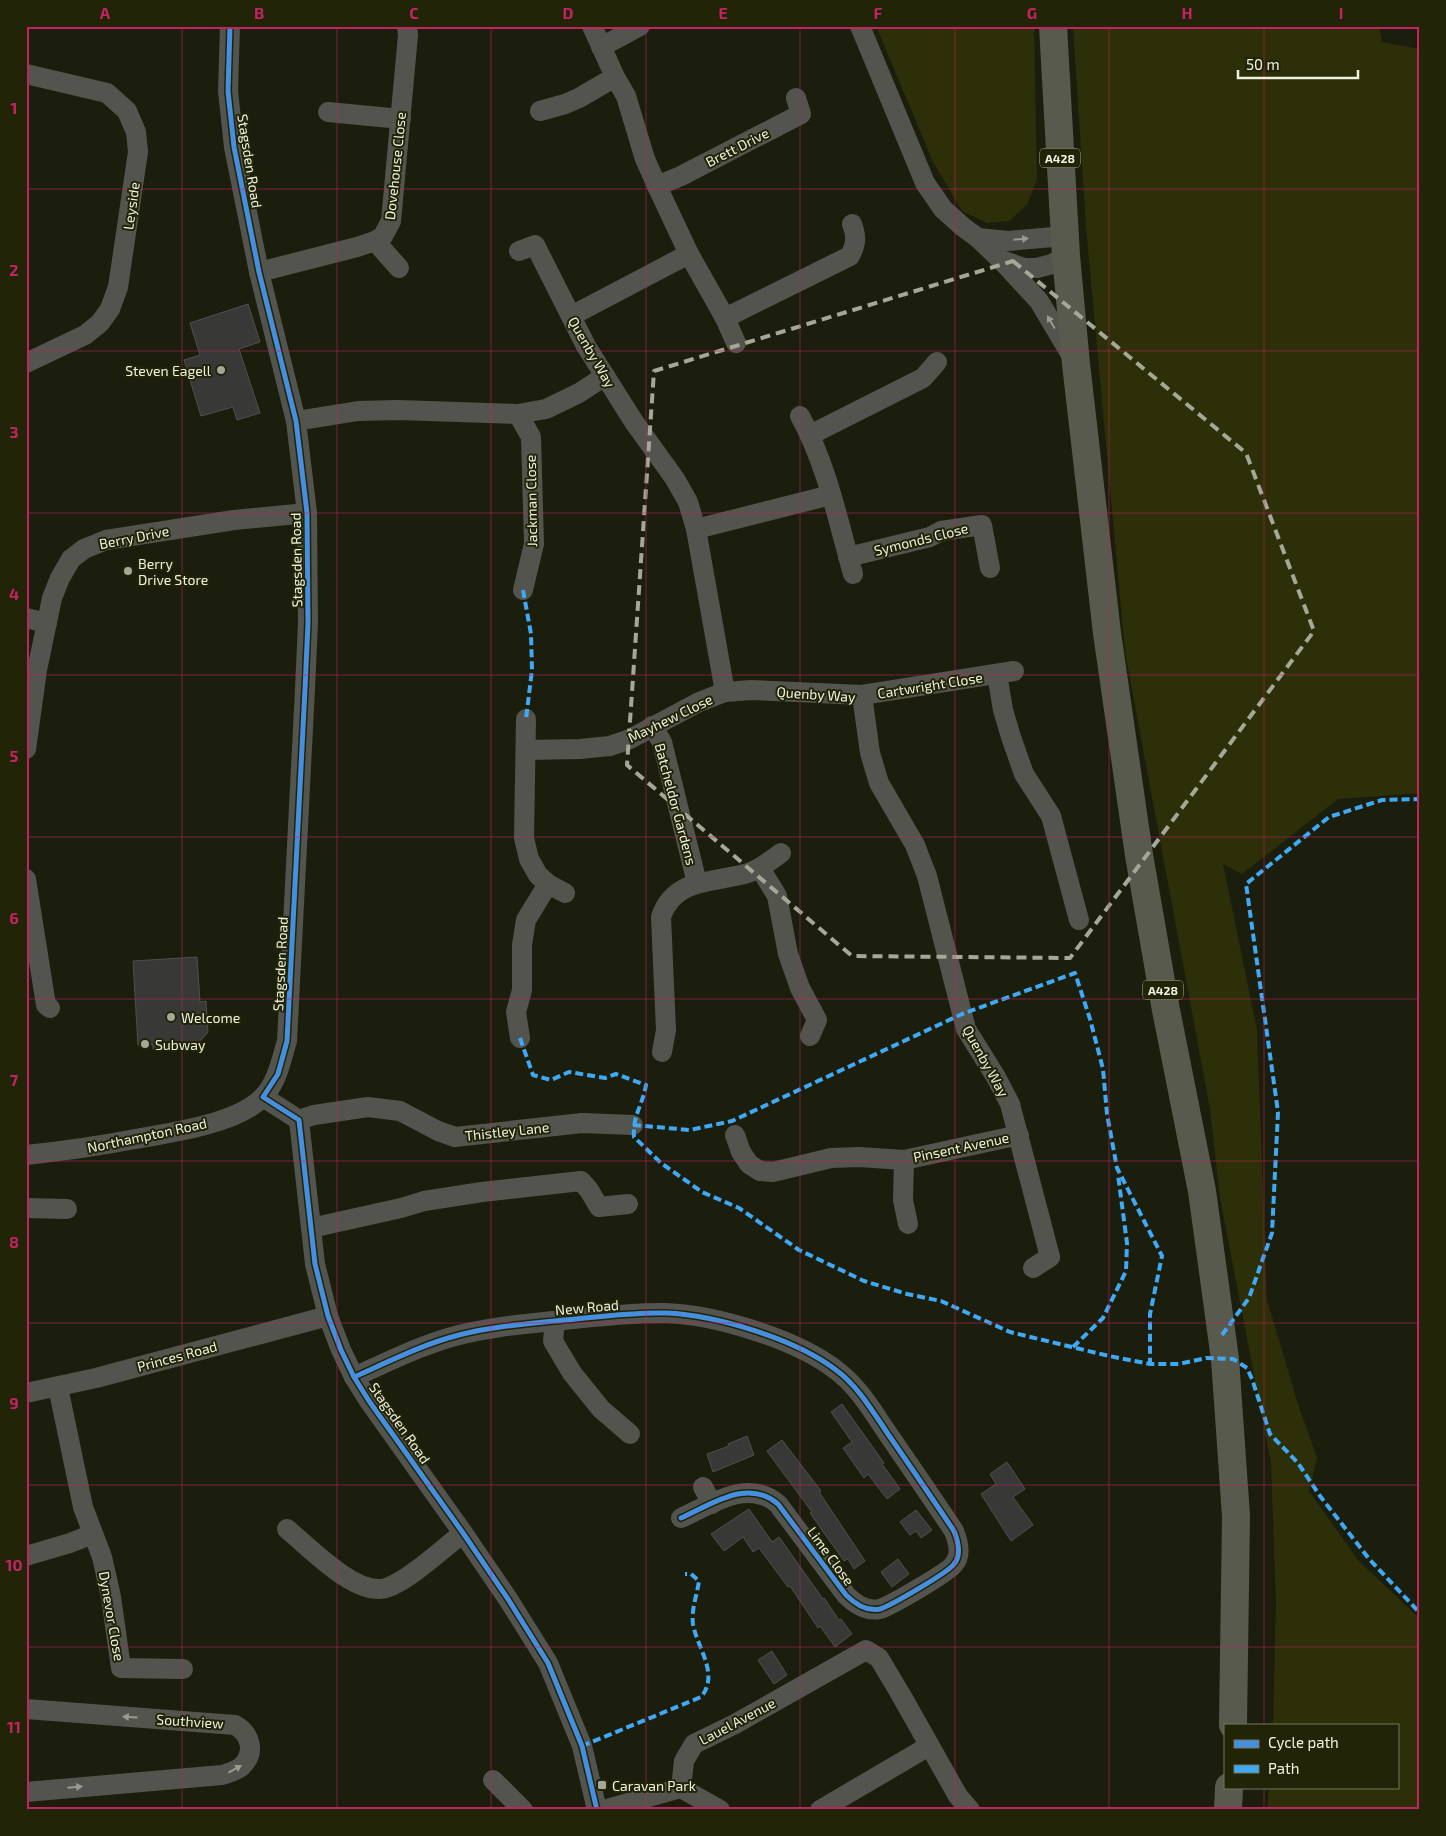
<svg xmlns="http://www.w3.org/2000/svg" width="1446" height="1836" viewBox="0 0 1446 1836" font-family="'Exo 2',sans-serif">
	<style>
		.green { fill: #2c2f07 }
		.building { fill: #383937; stroke: #4f504d }
		.lines { fill: none; stroke-linecap: round; stroke-linejoin: round }
		.minor { stroke: #53544e; stroke-width: 20 }
		.highway { stroke: #585a4e; stroke-width: 28 }
		.quiet { stroke: #3fa9f5; stroke-width: 4; stroke-dasharray: 8 4; stroke-linecap: butt }
		.cycleway-casing { stroke: #222407; stroke-width: 8 }
		.cycleway { stroke: #468fdf; stroke-width: 5 }
		.oneway { fill: #999b90 }
		.marked { fill: none; stroke: #a5a897; stroke-width: 4; stroke-dasharray: 10 6; stroke-linejoin: round }
		.grid { fill: none; stroke: #c42362; stroke-width: 1; stroke-opacity: 0.55 }
		.poi-dot { fill: #a5a897; stroke: #222407; stroke-width: 2 }
		.labels { text-anchor: middle; dominant-baseline: central; stroke-width: 4; stroke-linejoin: round; paint-order: stroke }
		.shield { fill: #222407; stroke: #b2b4a0; stroke-width: 1 }
		.shield-label { font-size: 12px; font-weight: bold; fill: #eff2e1 }
		.street-label { font-size: 14px; fill: #eff2e1; stroke: #222407 }
		.poi-label { font-size: 14px; fill: #eff2e1; stroke: #222407; text-anchor: start }
		.neatline { fill: none; stroke: #c42362; stroke-width: 2 }
		.grid-label { font-size: 16px; text-anchor: middle; font-weight: bold; fill: #c42362 }
	</style>
	<rect width="100%" height="100%" fill="#1c1e0d"/>
	<g class="green">
		<polygon points="876,26 1034,26 1037,179 1027,205 1009,221 987,223 962,211 933,162"/>
		<polygon points="1073,26 1379,26 1382,42 1420,49 1420,793 1338,799 1242,874 1223,864 1257,1030 1267,1300 1298,1404 1317,1458 1309,1491 1358,1560 1420,1619 1420,1810 1267,1810 1269,1787 1397,1787 1397,1725 1273,1725 1276,1602 1271,1463 1220,1198 1210,1109 1125,652 1086,226"/>
	</g>
	<g class="building">
		<polygon points="248,304 260,342 239,349 260,413 237,420 233,407 201,416 184,360 200,355 190,323"/>
		<polygon points="197,957 200,1002 206,1001 208,1032 195,1047 153,1049 153,1045 138,1045 133,961"/>
		<polygon points="842,1404 884,1463 882,1464 900,1489 887,1499 868,1474 864,1478 843,1448 852,1442 831,1412"/>
		<polygon points="747,1436 754,1455 713,1472 707,1454 729,1446 728,1444"/>
		<polygon points="782,1440 821,1491 819,1492 865,1561 854,1569 848,1559 844,1561 829,1540 810,1513 812,1512 767,1451"/>
		<polygon points="1007,1462 1025,1489 1013,1497 1033,1525 1011,1541 981,1494 996,1484 990,1474"/>
		<polygon points="749,1509 772,1542 779,1537 823,1599 824,1598 839,1620 841,1619 852,1634 835,1647 820,1626 818,1628 790,1586 788,1587 759,1548 753,1552 743,1537 724,1551 711,1534"/>
		<polygon points="916,1510 932,1530 921,1538 916,1531 910,1535 900,1522"/>
		<polygon points="898,1559 909,1574 892,1587 881,1572"/>
		<polygon points="772,1651 787,1675 774,1684 758,1660"/>
	</g>
	<g class="lines">
		<g class="minor">
			<polyline points="592,26 615,77 626,96 645,159 657,186 689,254 725,318 736,343"/>
			<polyline points="860,26 925,183 943,209 963,227 978,238 1001,260 1024,268 1037,268 1052,264 1066,256"/>
			<polyline points="601,47 640,26"/>
			<polyline points="26,74 107,93 127,111 136,132 138,152 118,287 110,309 100,323 85,335 26,363"/>
			<polyline points="540,111 565,104 579,98 615,77"/>
			<polyline points="328,112 401,119"/>
			<polyline points="657,186 681,176 801,114 796,98"/>
			<polyline points="978,238 1008,241 1065,236"/>
			<polyline points="375,241 399,268"/>
			<polyline points="519,251 535,245 586,346 634,422 675,479 688,502 696,529 725,692"/>
			<polyline points="1002,261 1039,301 1074,360"/>
			<polyline points="259,272 357,247 375,241 383,236 391,221 408,35 407,26"/>
			<polyline points="571,316 689,254"/>
			<path d="M725,318L850,256C856,244 857,237 852,224"/>
			<polyline points="518,414 531,437 534,544 523,590"/>
			<path d="M800,416C827,465 838,521 853,574"/>
			<polyline points="296,421 358,411 398,410 518,414 546,409 579,393 605,376"/>
			<polyline points="810,435 923,378 937,362"/>
			<polyline points="696,529 831,495"/>
			<polyline points="848,557 930,537 941,531 982,525 990,568"/>
			<polyline points="26,618 47,623"/>
			<polyline points="997,674 1003,710 1011,737 1024,774 1051,816 1079,920"/>
			<polyline points="862,695 870,753 879,783 915,845 927,876 966,1029 996,1077 1010,1104 1050,1257 1033,1268"/>
			<polyline points="526,719 524,838 529,859 538,875 548,884 565,893"/>
			<polyline points="652,726 662,742 697,883"/>
			<polyline points="26,749 37,670 52,598 60,578 71,559 84,549 106,540 234,520 307,513"/>
			<polyline points="527,750 580,749 610,746 630,739 699,702 725,692 751,690 862,695 1014,671"/>
			<polyline points="760,868 777,896 788,954 800,988 817,1020 810,1036"/>
			<polyline points="26,879 46,1005 50,1008"/>
			<polyline points="520,1038 516,1012 522,990 522,945 526,920 548,884"/>
			<path d="M662,1052L666,1030L661,917C674,877 715,883 748,873C761,869 771,860 781,853"/>
			<polyline points="263,1097 299,1120"/>
			<polyline points="299,1120 315,1264 328,1316 341,1350 354,1377 369,1401 463,1533 508,1599 548,1663 582,1746 597,1810"/>
			<polyline points="299,1120 314,1115 368,1107 400,1111 438,1131 455,1137 582,1123 633,1125"/>
			<polyline points="735,1135 741,1152 749,1164 760,1171 773,1172 831,1158 859,1157 904,1160 1019,1135"/>
			<path d="M26,1155C63,1151 99,1146 135,1139C171,1133 234,1124 261,1099C277,1084 281,1061 287,1041L305,689L308,623L307,513L296,421L259,272L234,147L228,91L230,26"/>
			<polyline points="904,1160 903,1200 908,1224"/>
			<polyline points="26,1208 67,1209"/>
			<polyline points="311,1228 401,1208 424,1201 482,1192 581,1181 589,1190 599,1207 628,1204"/>
			<polyline points="555,1321 553,1341 572,1373 601,1409 630,1434"/>
			<path d="M354,1377C388,1362 423,1344 459,1335C494,1326 528,1324 564,1320C597,1317 632,1312 666,1313C716,1315 796,1339 836,1370C858,1386 873,1412 888,1434C910,1466 932,1498 954,1531C958,1541 962,1555 954,1564C949,1572 890,1606 880,1609C866,1612 855,1604 846,1595L778,1504C748,1478 712,1504 681,1518"/>
			<polyline points="58,1387 83,1507 102,1557 111,1597 121,1668 183,1669"/>
			<polyline points="26,1393 96,1378 328,1316"/>
			<polyline points="703,1487 712,1504"/>
			<path d="M287,1529C309,1547 356,1597 386,1588C407,1582 445,1547 463,1533"/>
			<polyline points="26,1556 70,1543 93,1534"/>
			<path d="M26,1709L235,1725C251,1734 256,1753 241,1767C236,1771 228,1773 222,1775L26,1792"/>
			<polyline points="493,1780 523,1810"/>
			<polyline points="681,1788 720,1810"/>
			<polyline points="603,1810 681,1788 684,1761 694,1744 735,1724 866,1650 879,1658 901,1695 958,1796 970,1810"/>
			<polyline points="820,1810 929,1746"/>
		</g>
		<g class="highway">
			<polyline points="1053,26 1066,256 1076,364 1107,633 1139,855 1166,1010 1202,1191 1225,1359 1236,1516 1233,1725"/>
			<polyline points="1228,1810 1229,1787"/>
		</g>
		<g class="quiet">
			<polyline points="523,590 531,634 532,670 526,719"/>
			<path d="M520,1038L533,1075L551,1080L569,1072L605,1078L616,1074L646,1085C643,1104 632,1117 634,1137L661,1163L702,1192L739,1208L799,1250L864,1281L907,1294L941,1301L1010,1332L1109,1356L1150,1364H1179L1206,1358L1233,1359L1238,1362L1247,1368L1252,1379L1270,1434L1298,1463L1320,1496L1370,1560L1420,1613"/>
			<polyline points="633,1125 690,1130 732,1121 962,1014 1075,973 1090,1019 1103,1069 1107,1114 1117,1168 1162,1256 1150,1314 1150,1364"/>
			<polyline points="1222,1335 1249,1298 1272,1233 1278,1112 1246,884 1329,817 1382,800 1420,799"/>
			<polyline points="1073,1347 1103,1318 1126,1271 1127,1243 1118,1175"/>
			<path d="M582,1746L701,1697C720,1674 697,1648 693,1624C691,1610 697,1595 699,1581L691,1574H685"/>
		</g>
		<defs>
			<g id="cycleway">
				<polyline points="230,26 228,91 234,147 259,272 296,421 307,513 308,623 305,689 287,1041 278,1074 263,1097 299,1120 315,1264 328,1316 341,1350 354,1377 369,1401 463,1533 508,1599 548,1663 582,1746 597,1810"/>
				<path d="M354,1377C388,1362 423,1344 459,1335C494,1326 528,1324 564,1320C597,1317 632,1312 666,1313C716,1315 796,1339 836,1370C858,1386 873,1412 888,1434C910,1466 932,1498 954,1531C958,1541 962,1555 954,1564C949,1572 890,1606 880,1609C866,1612 855,1604 846,1595L778,1504C748,1478 712,1504 681,1518"/>
			</g>
		</defs>
		<use href="#cycleway" class="cycleway-casing"/>
		<use href="#cycleway" class="cycleway"/>
	</g>
	<defs><path id="oneway-solid" d="M-6-.8H1V-3.2L6.5 0L1 3.2V.8H-6Z" transform="scale(1.25)"/></defs>
	<g class="oneway">
		<use href="#oneway-solid" transform="translate(1021 239) rotate(-5)"/>
		<use href="#oneway-solid" transform="translate(1051 322) rotate(-120)"/>
		<use href="#oneway-solid" transform="translate(130 1717) rotate(-176)"/>
		<use href="#oneway-solid" transform="translate(235 1769) rotate(-29)"/>
		<use href="#oneway-solid" transform="translate(75 1787) rotate(-5)"/>
	</g>
	<path class="marked" d="M1013,261L1246,453L1314,631L1070,958L852,956L627,765L654,371Z"/>
	<path class="grid" d="M182,26V1810M337,26V1810M491,26V1810M646,26V1810M800,26V1810M955,26V1810M1109,26V1810M1264,26V1725M26,189H1420M26,351H1420M26,513H1420M26,675H1420M26,837H1420M26,999H1420M26,1161H1420M26,1323H1420M26,1485H1420M26,1647H1420M1264,1787V1810"/>
	<g class="poi-dot">
		<circle cx="221" cy="370" r="5"/>
		<circle cx="128" cy="571" r="5"/>
		<circle cx="171" cy="1017" r="5"/>
		<circle cx="145" cy="1044" r="5"/>
		<rect x="597" y="1780" width="10" height="10" rx="2.5"/>
	</g>
	<g class="labels">
		<g class="shield">
			<rect x="1040" y="148.5" width="40" height="19" rx="4"/>
			<rect x="1143" y="980.5" width="40" height="19" rx="4"/>
		</g>
		<g class="shield-label">
			<text x="1060" y="158">A428</text>
			<text x="1163" y="990">A428</text>
		</g>
		<g class="street-label">
			<text transform="translate(737 147) rotate(-27)">Brett Drive</text>
			<text transform="translate(250 161) rotate(81)">Stagsden Road</text>
			<text transform="translate(395 166) rotate(-84)">Dovehouse Close</text>
			<text transform="translate(131 206) rotate(-82)">Leyside</text>
			<text transform="translate(592 352) rotate(60)">Quenby Way</text>
			<text transform="translate(531 501) rotate(-91)">Jackman Close</text>
			<text transform="translate(134 537) rotate(-11)">Berry Drive</text>
			<text transform="translate(921 539) rotate(-14)">Symonds Close</text>
			<text transform="translate(296 560) rotate(-91)">Stagsden Road</text>
			<text transform="translate(930 685) rotate(-9)">Cartwright Close</text>
			<text transform="translate(816 694) rotate(4)">Quenby Way</text>
			<text transform="translate(670 718) rotate(-26)">Mayhew Close</text>
			<text transform="translate(676 804) rotate(75)">Batcheldor Gardens</text>
			<text transform="translate(280 964) rotate(-87)">Stagsden Road</text>
			<text transform="translate(986 1061) rotate(61)">Quenby Way</text>
			<text transform="translate(507 1131) rotate(-6)">Thistley Lane</text>
			<text transform="translate(147 1135) rotate(-12)">Northampton Road</text>
			<text transform="translate(961 1147) rotate(-12)">Pinsent Avenue</text>
			<text transform="translate(587 1307) rotate(-5)">New Road</text>
			<text transform="translate(177 1356) rotate(-15)">Princes Road</text>
			<text transform="translate(400 1423) rotate(55)">Stagsden Road</text>
			<text transform="translate(831 1556) rotate(54)">Lime Close</text>
			<text transform="translate(112 1616) rotate(80)">Dynevor Close</text>
			<text transform="translate(190 1721) rotate(4)">Southview</text>
			<text transform="translate(737 1721) rotate(-28)">Lauel Avenue</text>
		</g>
		<g class="poi-label">
			<text x="211" y="370" text-anchor="end">Steven Eagell</text>
			<text x="138" y="563">Berry<tspan x="138" dy="16">Drive Store</tspan></text>
			<text x="181" y="1017">Welcome</text>
			<text x="155" y="1044">Subway</text>
			<text x="612" y="1785">Caravan Park</text>
		</g>
	</g>
	<rect width="1446" height="1836" fill="none" stroke="#222407" stroke-width="55"/>
	<rect x="1224" y="1724" width="175" height="65" fill="#222407" stroke="#74765e"/>
	<rect x="1234" y="1740" width="25" height="8" fill="#468fdf" stroke="#74765e"/>
	<text x="1268" y="1748" font-size="15" fill="#eff2e1">Cycle path</text>
	<rect x="1234" y="1765" width="25" height="8" fill="#3fa9f5" stroke="#74765e"/>
	<text x="1268" y="1774" font-size="15" fill="#eff2e1">Path</text>
	<path d="M1238 70v8h120v-8" fill="none" stroke="#eff2e1" stroke-width="2.5"/>
	<text x="1246" y="70" font-size="15" fill="#eff2e1" stroke="#222407" stroke-width="4" paint-order="stroke">50 m</text>
	<rect x="28" y="28" width="1390" height="1780" class="neatline"/>
	<g class="grid-label">
		<text x="105" y="19">A</text>
		<text x="259" y="19">B</text>
		<text x="414" y="19">C</text>
		<text x="568" y="19">D</text>
		<text x="723" y="19">E</text>
		<text x="878" y="19">F</text>
		<text x="1032" y="19">G</text>
		<text x="1187" y="19">H</text>
		<text x="1341" y="19">I</text>
		<text x="14" y="114">1</text>
		<text x="14" y="276">2</text>
		<text x="14" y="438">3</text>
		<text x="14" y="600">4</text>
		<text x="14" y="762">5</text>
		<text x="14" y="924">6</text>
		<text x="14" y="1086">7</text>
		<text x="14" y="1248">8</text>
		<text x="14" y="1409">9</text>
		<text x="14" y="1571">10</text>
		<text x="14" y="1733">11</text>
	</g>
</svg>
